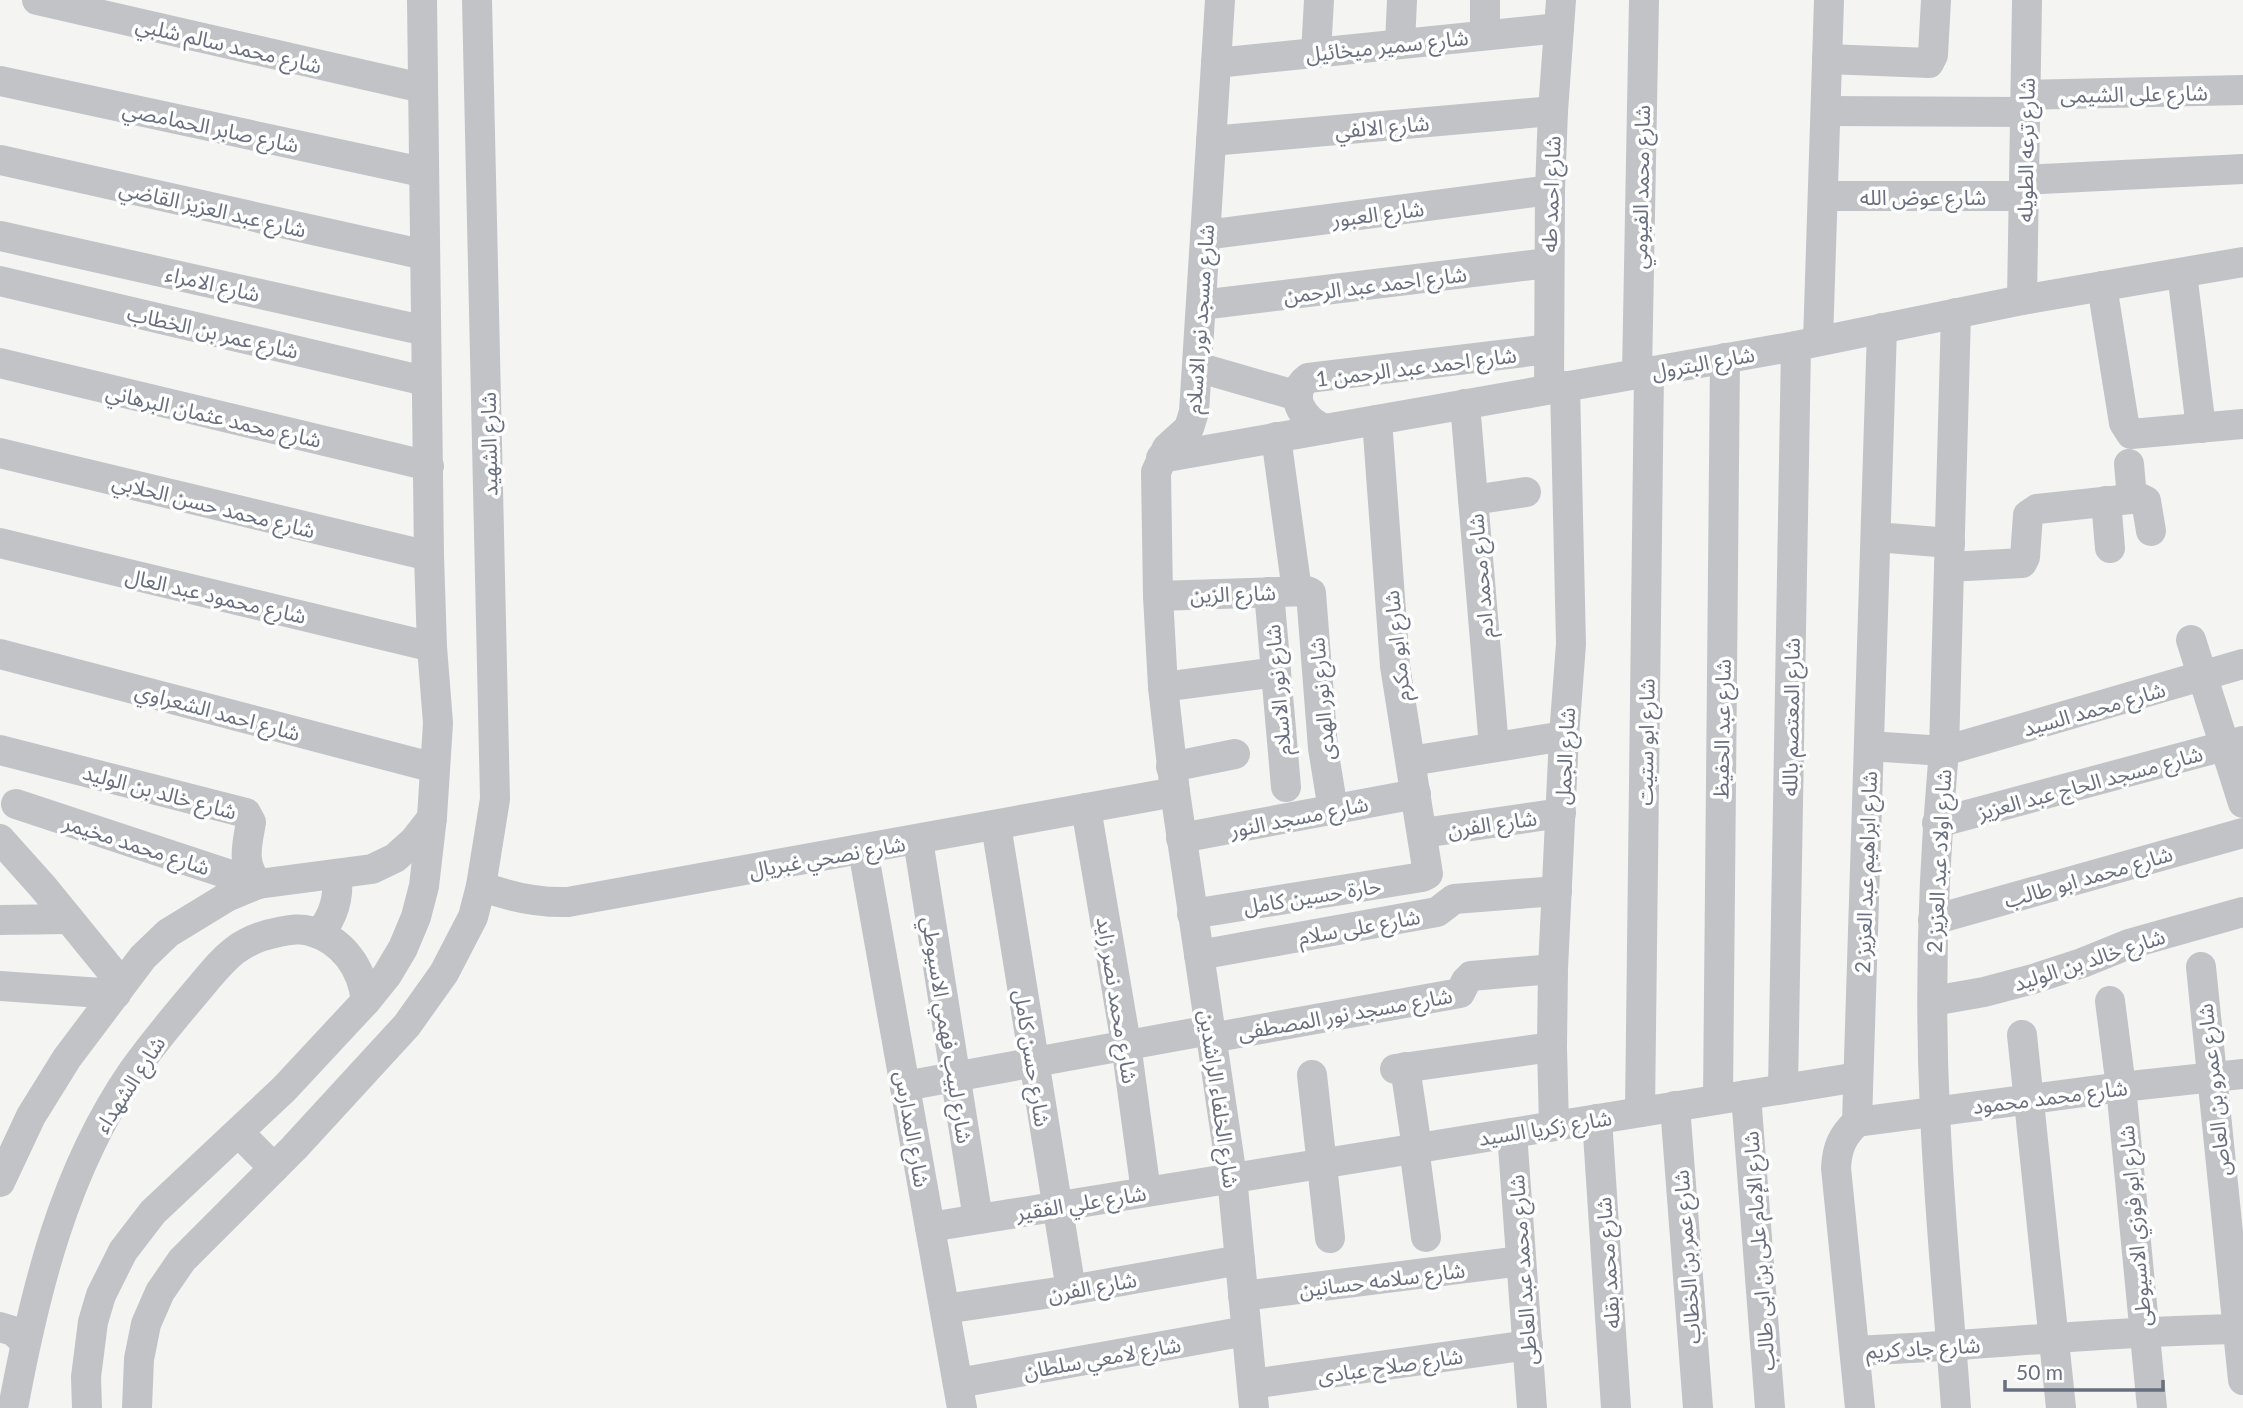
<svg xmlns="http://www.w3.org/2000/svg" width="2243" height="1408" viewBox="0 0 2243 1408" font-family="Lato,'Noto Sans Arabic',sans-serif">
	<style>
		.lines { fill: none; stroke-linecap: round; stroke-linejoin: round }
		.minor { stroke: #c1c3c6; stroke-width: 30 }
		.labels { text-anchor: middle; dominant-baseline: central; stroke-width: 7; stroke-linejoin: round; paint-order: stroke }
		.street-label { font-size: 21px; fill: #686f7f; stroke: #fff }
	</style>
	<rect width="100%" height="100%" fill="#f4f5f2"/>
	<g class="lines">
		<g class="minor">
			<polyline points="37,0 422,88"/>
			<polyline points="1220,0 1194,412 1189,428 1167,448 1156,472 1158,596 1163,687 1175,792 1232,1177 1254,1408"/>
			<polyline points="1485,35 1485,0"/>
			<polyline points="1400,44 1402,0"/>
			<polyline points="1316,53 1319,0"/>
			<polyline points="1827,59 1929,63 1933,55 1936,0"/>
			<polyline points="1216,63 1559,28"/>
			<polyline points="0,81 422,172"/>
			<polyline points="2026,95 2243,90"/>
			<polyline points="1826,111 2026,112"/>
			<polyline points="1211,141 1553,111"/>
			<polyline points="0,160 425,255"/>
			<polyline points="2024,180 2243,169"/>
			<polyline points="1823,196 2023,196"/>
			<polyline points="1205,235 1550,190"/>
			<polyline points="0,236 426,331"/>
			<polyline points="2182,273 2201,428"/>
			<polyline points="0,281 425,381"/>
			<polyline points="2102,286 2124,423 2131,434 2243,424"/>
			<polyline points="2022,300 2027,0"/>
			<polyline points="1201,305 1548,263"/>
			<path d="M1956,313L1944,751C1933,871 1929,992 1935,1112C1939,1210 1949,1309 1956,1408"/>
			<polyline points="1818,341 1829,0"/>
			<polyline points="0,363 429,466"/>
			<polyline points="1197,367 1298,396"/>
			<polyline points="1637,374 1644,0"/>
			<polyline points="1549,389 1550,190 1553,111 1561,0"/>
			<polyline points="1465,404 1494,747"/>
			<path d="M1326,429C1305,423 1285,395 1308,378L1549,349"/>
			<polyline points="1276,437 1297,591"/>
			<polyline points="0,453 429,556"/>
			<polyline points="1161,458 1796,346 2022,300 2243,262"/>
			<polyline points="2129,464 2132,498"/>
			<polyline points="1473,500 1526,492"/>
			<polyline points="2106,501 2110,548"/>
			<polyline points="1876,537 1950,543"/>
			<polyline points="0,543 432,647"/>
			<polyline points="1949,567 2022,563 2025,557 2028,515 2037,509 2140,498 2146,501 2151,531"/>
			<polyline points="1269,592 1286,787"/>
			<polyline points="1158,596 1307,591 1311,593 1323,748 1333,810"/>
			<polyline points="2191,640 2243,803"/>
			<polyline points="0,654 435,768"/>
			<polyline points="1163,687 1276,672"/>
			<polyline points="1869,746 1944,751 2243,664"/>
			<path d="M0,750L246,813L251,822C247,846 241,863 258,884"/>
			<polyline points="1411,761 1564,736"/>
			<polyline points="1171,767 1235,754"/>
			<polyline points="16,804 258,884"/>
			<polyline points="1086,808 1126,1044 1146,1192"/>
			<polyline points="1937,823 2243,741"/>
			<polyline points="996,825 1071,1290"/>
			<polyline points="1423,833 1561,813"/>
			<polyline points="1181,838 1416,794"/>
			<polyline points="0,839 43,887 122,984"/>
			<polyline points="918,840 978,1219"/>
			<polyline points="863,850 962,1408"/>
			<path d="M481,886C510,897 537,903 568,902L1175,792"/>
			<polyline points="1192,914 1422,877 1428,874 1395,666 1377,420"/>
			<polyline points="0,920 69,919"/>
			<polyline points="1933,920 2243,833"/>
			<path d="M319,934C334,916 339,898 337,875"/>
			<polyline points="1199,955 1437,912 1454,899 1557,891"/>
			<polyline points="2201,967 2243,1380"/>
			<polyline points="0,986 116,994"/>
			<polyline points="1933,1001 1984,992 2033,979 2082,963 2129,944 2243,912"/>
			<polyline points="2110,1001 2121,1087 2152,1408"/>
			<polyline points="2022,1035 2061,1408"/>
			<polyline points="1211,1038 1460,993 1466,981 1471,976 1553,969"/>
			<polyline points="1405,1067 1417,1148"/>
			<polyline points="1395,1069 1552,1047"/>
			<polyline points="1312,1075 1330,1238"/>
			<polyline points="905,1086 1210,1030"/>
			<polyline points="1783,1089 1796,346"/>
			<polyline points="1746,1095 1770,1408"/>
			<polyline points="1718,1099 1725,358"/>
			<polyline points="1675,1106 1698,1408"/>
			<polyline points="1640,1112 1649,372"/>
			<polyline points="1597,1119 1616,1408"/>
			<polyline points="1857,1122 2121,1087 2243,1074"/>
			<polyline points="1554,1126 1552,1047 1553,969 1564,736 1571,644 1565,386"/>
			<polyline points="239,1133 274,1168"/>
			<polyline points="1512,1133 1532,1408"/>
			<polyline points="1414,1148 1426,1237"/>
			<polyline points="0,1182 31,1116 67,1058 143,957 168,933 227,897 258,884 372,869 395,858 414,841 432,818"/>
			<polyline points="930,1227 1858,1077"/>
			<polyline points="1243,1296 1521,1261"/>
			<polyline points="945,1309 1071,1290 1240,1260"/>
			<polyline points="0,1327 13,1331 25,1342"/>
			<path d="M1855,1351C1985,1345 2113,1331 2243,1329"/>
			<polyline points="958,1383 1246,1331"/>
			<polyline points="1252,1384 1528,1345"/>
			<path d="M13,1408C35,1290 64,1171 133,1071C153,1043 174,1018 196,992C223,960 236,940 279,932C290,930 299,928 310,931C343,940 362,968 366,1001"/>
			<polyline points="87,1408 86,1377 93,1322 101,1295 123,1251 153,1212 284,1089 366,1001 387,975 403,948 416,917 424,886 432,817 438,723 432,647 429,556 422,0"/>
			<polyline points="137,1408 139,1359 146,1324 160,1292 182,1260 294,1148 407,1025 444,973 473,917 481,886 495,799 477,0"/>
			<path d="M1860,1408L1836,1168C1837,1148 1842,1136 1857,1122L1882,328"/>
		</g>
	</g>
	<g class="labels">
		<g class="street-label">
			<text transform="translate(229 44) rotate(13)">شارع محمد سالم شلبي</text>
			<text transform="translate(1387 45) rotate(-6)">شارع سمير ميخائيل</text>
			<text transform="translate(2134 93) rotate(-1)">شارع على الشيمى</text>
			<text transform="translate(211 126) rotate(12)">شارع صابر الحمامصي</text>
			<text transform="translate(1382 126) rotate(-5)">شارع الالفي</text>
			<text transform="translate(2025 150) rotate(-89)">شارع ترعه الطويله</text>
			<text transform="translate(1640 187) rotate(-89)">شارع محمد الفيومي</text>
			<text transform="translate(1550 194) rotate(-88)">شارع احمد طه</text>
			<text x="1923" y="196">شارع عوض الله</text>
			<text transform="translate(213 208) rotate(13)">شارع عبد العزيز القاضي</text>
			<text transform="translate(1378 213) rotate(-7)">شارع العبور</text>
			<text transform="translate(213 283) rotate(13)">شارع الامراء</text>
			<text transform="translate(1375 284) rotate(-7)">شارع احمد عبد الرحمن</text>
			<text transform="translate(1199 319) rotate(-86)">شارع مسجد نور الاسلام</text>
			<text transform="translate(213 331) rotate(13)">شارع عمر بن الخطاب</text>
			<text transform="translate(1703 362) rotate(-10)">شارع البترول</text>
			<text transform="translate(1416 366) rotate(-7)">شارع احمد عبد الرحمن 1</text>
			<text transform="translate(214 415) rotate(13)">شارع محمد عثمان البرهاني</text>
			<text transform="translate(488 444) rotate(-91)">شارع الشهيد</text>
			<text transform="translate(214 505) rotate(14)">شارع محمد حسن الحلابي</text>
			<text transform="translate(1480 576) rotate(-95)">شارع محمد ادم</text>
			<text transform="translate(1233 593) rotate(-2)">شارع الزين</text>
			<text transform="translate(216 595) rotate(13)">شارع محمود عبد العال</text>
			<text transform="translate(1396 646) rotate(-96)">شارع ابو مكرم</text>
			<text transform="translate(1277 690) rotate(-95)">شارع نور الاسلام</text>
			<text transform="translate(1321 699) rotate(-95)">شارع نور الهدى</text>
			<text transform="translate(2094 708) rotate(-16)">شارع محمد السيد</text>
			<text transform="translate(218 711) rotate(15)">شارع احمد الشعراوي</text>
			<text transform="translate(1790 717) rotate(-89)">شارع المعتصم بالله</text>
			<text transform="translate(1721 729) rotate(-89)">شارع عبد الحفيظ</text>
			<text transform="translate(1645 742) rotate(-89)">شارع ابو ستيت</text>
			<text transform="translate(1564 756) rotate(-87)">شارع الجمل</text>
			<text transform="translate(2090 782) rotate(-15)">شارع مسجد الحاج عبد العزيز</text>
			<text transform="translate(160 791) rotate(15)">شارع خالد بن الوليد</text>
			<text transform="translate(1299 816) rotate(-11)">شارع مسجد النور</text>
			<text transform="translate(1492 823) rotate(-8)">شارع الفرن</text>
			<text transform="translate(137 844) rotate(18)">شارع محمد مخيمر</text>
			<text transform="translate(827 856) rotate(-10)">شارع نصحي غبريال</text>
			<text transform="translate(1938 861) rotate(-87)">شارع اولاد عبد العزيز 2</text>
			<text transform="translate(1865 872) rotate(-88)">شارع ابراهيم عبد العزيز 2</text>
			<text transform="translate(2088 876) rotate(-16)">شارع محمد ابو طالب</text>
			<text transform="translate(1312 895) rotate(-9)">حارة حسين كامل</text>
			<text transform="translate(1359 926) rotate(-10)">شارع على سلام</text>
			<text transform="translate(2089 959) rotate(-18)">شارع خالد بن الوليد</text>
			<text transform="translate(1118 1000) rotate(81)">شارع محمد نصر زايد</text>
			<text transform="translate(1345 1013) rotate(-10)">شارع مسجد نور المصطفى</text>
			<text transform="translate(948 1030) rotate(81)">شارع لبيب فهمي الاسيوطي</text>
			<text transform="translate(1033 1058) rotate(81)">شارع حسن كامل</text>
			<text transform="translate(129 1084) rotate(-57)">شارع الشهداء</text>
			<text transform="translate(2213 1090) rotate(-96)">شارع عمرو بن العاص</text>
			<text transform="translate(2050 1096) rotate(-7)">شارع محمد محمود</text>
			<text transform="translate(1220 1099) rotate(82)">شارع الخلفاء الراشدين</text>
			<text transform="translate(1545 1127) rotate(-9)">شارع زكريا السيد</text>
			<text transform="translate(913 1129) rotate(80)">شارع المدارس</text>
			<text transform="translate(1081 1202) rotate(-9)">شارع علي الفقير</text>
			<text transform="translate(2134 1226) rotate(-95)">شارع ابو فوزي الاسيوطى</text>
			<text transform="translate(1758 1251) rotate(-94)">شارع الإمام على بن ابى طالب</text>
			<text transform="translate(1686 1257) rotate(-94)">شارع عمر بن الخطاب</text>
			<text transform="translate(1607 1263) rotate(-94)">شارع محمد بقله</text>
			<text transform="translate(1522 1270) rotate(-94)">شارع محمد عبد العاطى</text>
			<text transform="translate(1382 1279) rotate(-7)">شارع سلامه حسانين</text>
			<text transform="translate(1092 1286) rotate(-10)">شارع الفرن</text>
			<text transform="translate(1923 1347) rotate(-3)">شارع جاد كريم</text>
			<text transform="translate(1102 1357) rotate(-10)">شارع لامعي سلطان</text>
			<text transform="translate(1390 1365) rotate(-8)">شارع صلاح عبادى</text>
		</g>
	</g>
	<path d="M2005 1380v10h158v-10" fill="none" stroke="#686f7f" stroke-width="3.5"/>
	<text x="2016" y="1380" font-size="21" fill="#686f7f" stroke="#ffffff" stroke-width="5" paint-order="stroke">50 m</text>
</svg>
